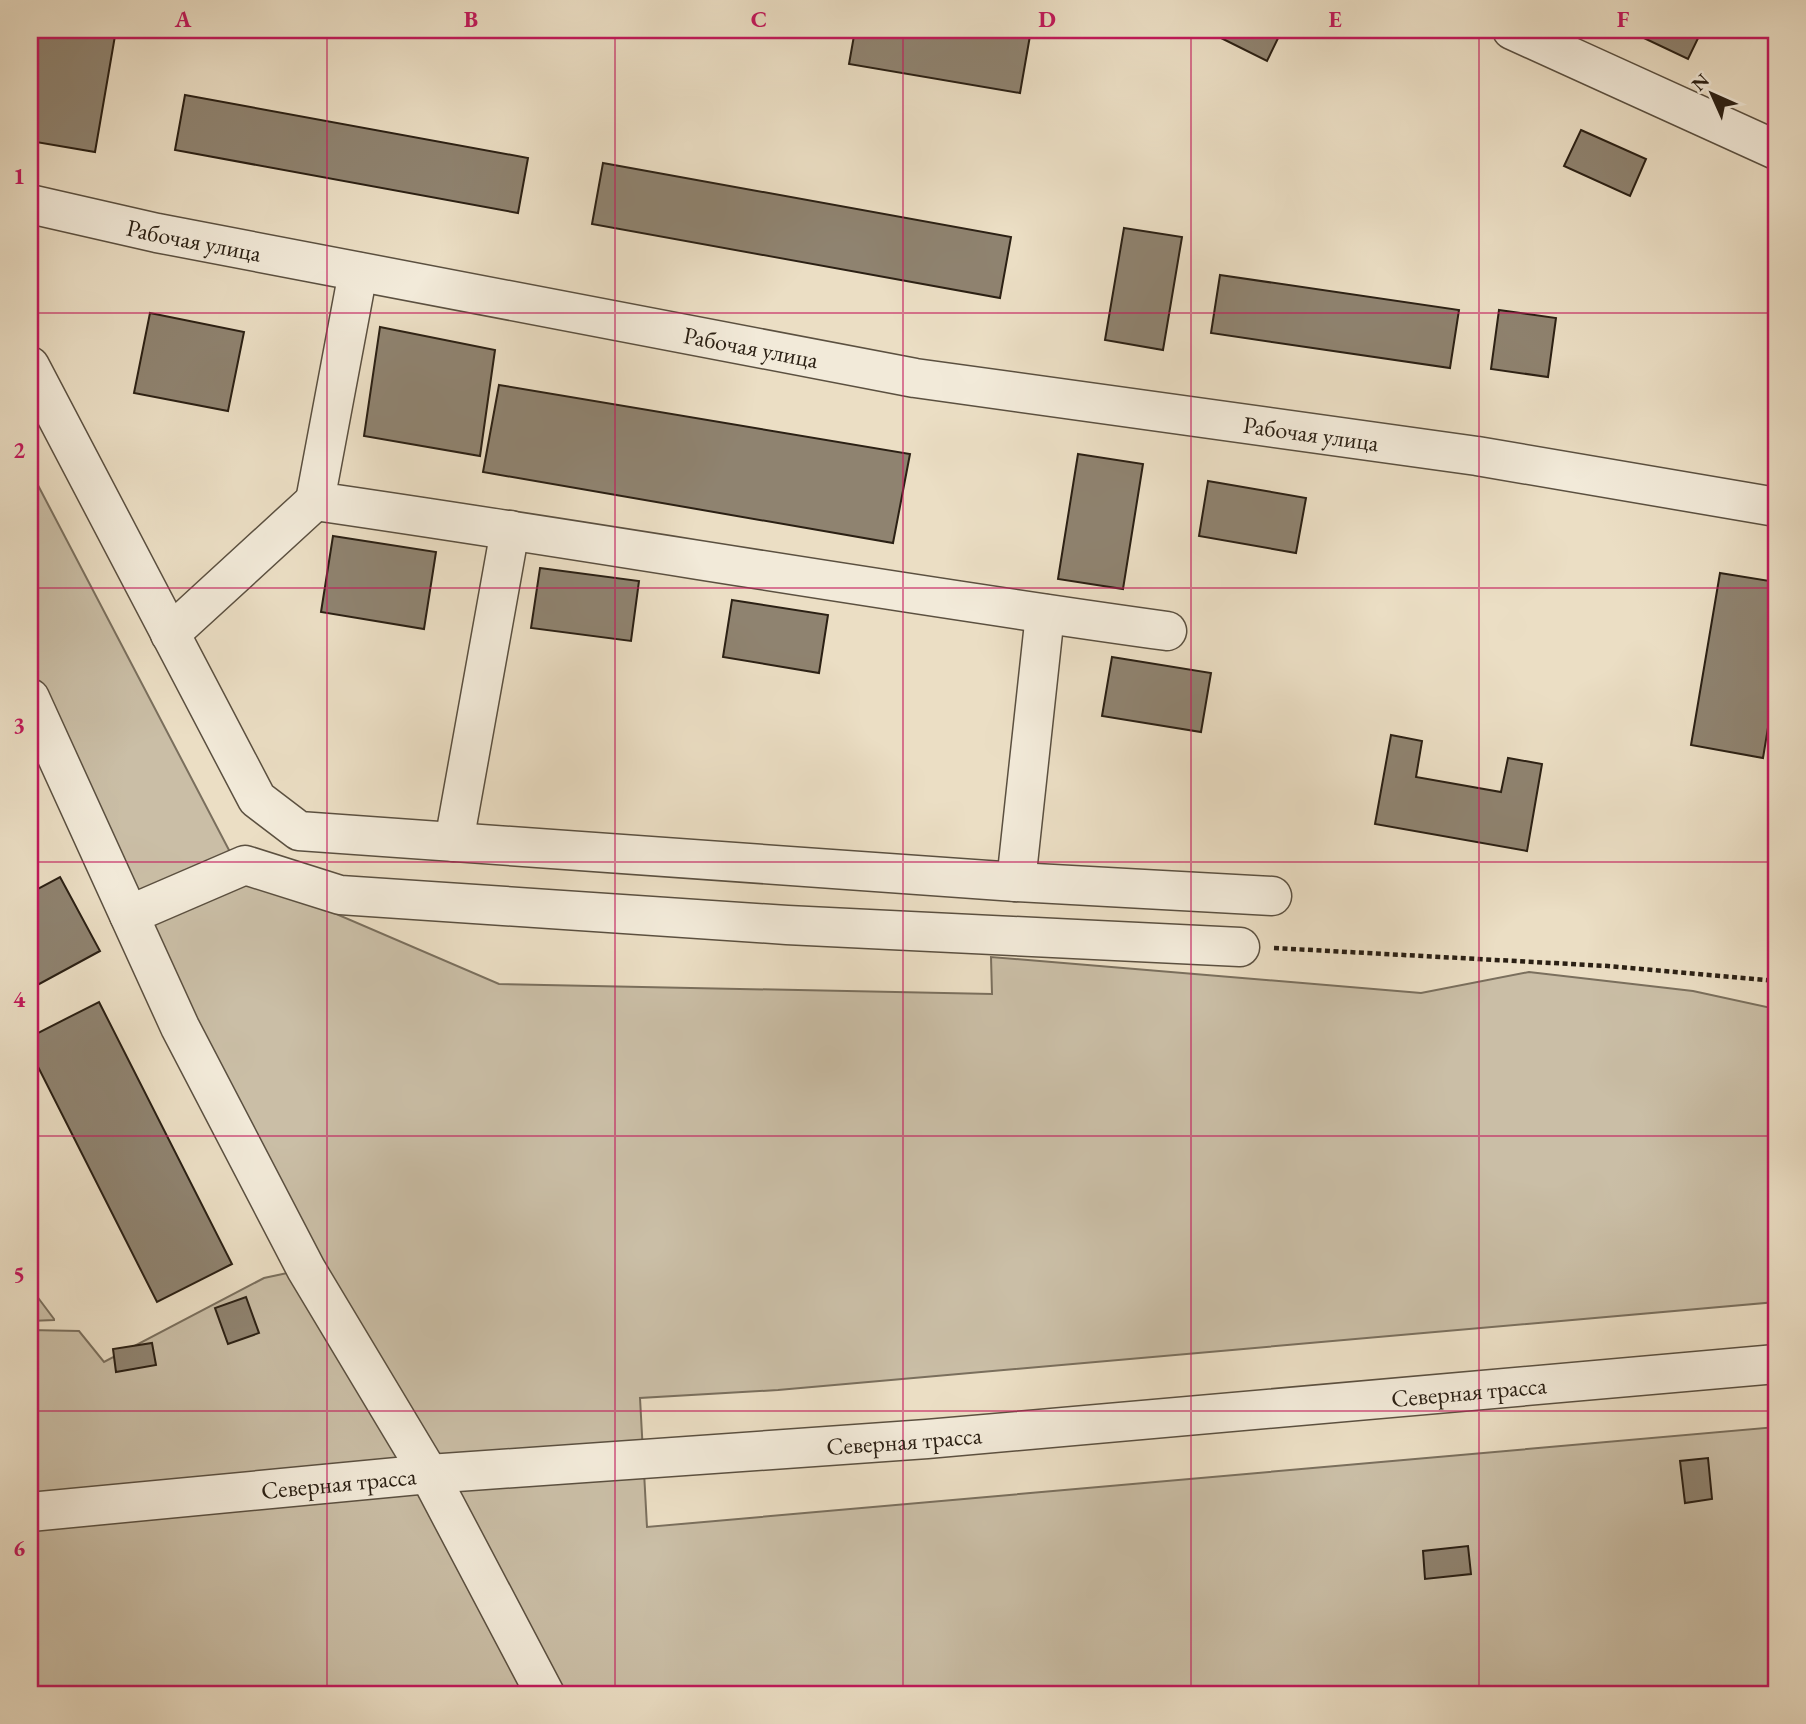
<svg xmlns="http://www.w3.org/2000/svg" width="1806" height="1724" viewBox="0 0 1806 1724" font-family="'EB Garamond',serif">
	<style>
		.green { fill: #cabea6; stroke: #7a6f5d; stroke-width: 2 }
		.building { fill: #8f8370; stroke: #2b2014; stroke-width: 2 }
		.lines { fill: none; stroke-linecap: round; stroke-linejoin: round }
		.minor-casing { stroke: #5b5040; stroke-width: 41 }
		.path { stroke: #2b2014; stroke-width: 4.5; stroke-dasharray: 5 3.5; stroke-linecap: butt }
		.minor { stroke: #f2ead9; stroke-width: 38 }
		.grid { fill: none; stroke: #c2185b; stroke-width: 2; stroke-opacity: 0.55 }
		.labels { text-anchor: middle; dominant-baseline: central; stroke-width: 6; stroke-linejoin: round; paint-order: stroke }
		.street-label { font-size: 24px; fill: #2b2014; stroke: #f2ead9 }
		.neatline { fill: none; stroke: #c2185b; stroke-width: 2.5 }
		.grid-label { font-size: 23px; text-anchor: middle; font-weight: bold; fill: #c2185b }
	</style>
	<rect width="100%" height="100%" fill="#ebdec4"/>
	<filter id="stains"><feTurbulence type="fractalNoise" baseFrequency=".00286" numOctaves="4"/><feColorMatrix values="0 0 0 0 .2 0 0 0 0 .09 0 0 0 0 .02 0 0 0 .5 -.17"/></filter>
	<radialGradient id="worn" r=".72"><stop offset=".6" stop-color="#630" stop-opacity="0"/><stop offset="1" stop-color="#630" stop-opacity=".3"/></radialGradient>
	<g class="green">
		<polygon points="30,470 241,873 499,984 992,994 991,957 1421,993 1529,972 1693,991 1776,1009 1776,1302 778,1390 640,1398 647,1527 1776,1427 1776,1694 30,1694 30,1330 79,1331 104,1362 264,1278 306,1269 30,698"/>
		<polygon points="30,1287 54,1319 54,1320 30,1321"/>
	</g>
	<g class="building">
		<polygon points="30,30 116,30 95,152 30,141"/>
		<polygon points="855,30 1031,30 1020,93 849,64"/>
		<polygon points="1205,30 1282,30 1267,61"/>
		<polygon points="1627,30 1702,30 1688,59"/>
		<polygon points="185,95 528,158 518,213 175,150"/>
		<polygon points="1581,130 1646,159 1630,196 1564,166"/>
		<polygon points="603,163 1011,237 1000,298 592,224"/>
		<polygon points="1124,228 1182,237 1163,350 1105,340"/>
		<polygon points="1220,275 1459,310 1450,368 1211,333"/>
		<polygon points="1499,310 1556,318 1548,377 1491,369"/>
		<polygon points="150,313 244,332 228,411 134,393"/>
		<polygon points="380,327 495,350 480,456 364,436"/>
		<polygon points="499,385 910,454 893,543 483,472"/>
		<polygon points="1078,454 1143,464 1123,589 1058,579"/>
		<polygon points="1208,481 1306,498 1296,553 1199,536"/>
		<polygon points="333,536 436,552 424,629 321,612"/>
		<polygon points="540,568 639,581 631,641 531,628"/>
		<polygon points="1720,573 1776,582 1776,679 1763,758 1691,745"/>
		<polygon points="732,600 828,615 819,673 723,657"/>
		<polygon points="1112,657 1211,673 1201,732 1102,716"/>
		<polygon points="1391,735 1422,741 1416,777 1501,792 1508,758 1542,764 1527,851 1375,824"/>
		<polygon points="60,877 100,951 30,989 30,893"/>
		<polygon points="99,1002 232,1264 157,1302 30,1051 30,1037"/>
		<polygon points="246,1297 259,1333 228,1344 215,1308"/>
		<polygon points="152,1343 156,1365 116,1372 113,1349"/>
		<polygon points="1708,1458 1712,1499 1685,1503 1680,1461"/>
		<polygon points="1468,1546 1471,1574 1425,1579 1423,1551"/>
	</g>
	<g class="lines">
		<defs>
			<g id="minor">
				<polyline points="1512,30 1776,150"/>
				<path id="s1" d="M30,204L157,233L915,378L1477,456L1776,507"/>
				<path d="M358,272L315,501C599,542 883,592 1167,631"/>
				<polyline points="30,366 257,799 299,831 1016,882 1272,896"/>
				<polyline points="170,634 315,501"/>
				<polyline points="30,698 180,1027 306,1269 429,1474 545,1694"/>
				<polyline points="454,842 510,530"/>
				<polyline points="1016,882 1045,614"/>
				<polyline points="129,915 245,865 340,895 787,925 1240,947"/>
				<path id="s2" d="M30,1512L429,1474L927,1439L1776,1364"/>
			</g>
		</defs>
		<use href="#minor" class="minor-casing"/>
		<polyline class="path" points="1274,948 1608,966 1776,981"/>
		<use href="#minor" class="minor"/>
	</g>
	<path class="grid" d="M327,30V1694M615,30V1694M903,30V1694M1191,30V1694M1479,30V1694M30,313H1776M30,588H1776M30,862H1776M30,1136H1776M30,1411H1776"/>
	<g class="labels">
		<g class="street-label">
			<text stroke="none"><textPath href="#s1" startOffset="168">Рабочая улица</textPath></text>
			<text stroke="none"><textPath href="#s1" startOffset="735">Рабочая улица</textPath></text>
			<text stroke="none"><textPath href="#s1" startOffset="1302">Рабочая улица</textPath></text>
			<text stroke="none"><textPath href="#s2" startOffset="1444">Северная трасса</textPath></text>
			<text stroke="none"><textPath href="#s2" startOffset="877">Северная трасса</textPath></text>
			<text stroke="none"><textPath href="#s2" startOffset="310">Северная трасса</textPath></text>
		</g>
	</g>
	<rect width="1806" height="1724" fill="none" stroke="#ebdec4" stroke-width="77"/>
	<g transform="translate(1712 94) rotate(315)" stroke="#f2ead9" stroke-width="5" paint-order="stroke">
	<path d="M0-5L12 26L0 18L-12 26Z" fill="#2b2014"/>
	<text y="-10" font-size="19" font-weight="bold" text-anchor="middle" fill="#2b2014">N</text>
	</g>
	<rect x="38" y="38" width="1730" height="1648" class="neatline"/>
	<g class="grid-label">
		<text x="183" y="27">A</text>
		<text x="471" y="27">B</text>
		<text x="759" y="27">C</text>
		<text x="1047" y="27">D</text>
		<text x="1335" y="27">E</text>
		<text x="1623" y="27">F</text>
		<text x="19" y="184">1</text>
		<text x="19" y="458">2</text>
		<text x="19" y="733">3</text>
		<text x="19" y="1007">4</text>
		<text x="19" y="1282">5</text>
		<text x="19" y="1556">6</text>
	</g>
	<rect width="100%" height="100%" filter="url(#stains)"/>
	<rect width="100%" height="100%" fill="url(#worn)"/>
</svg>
